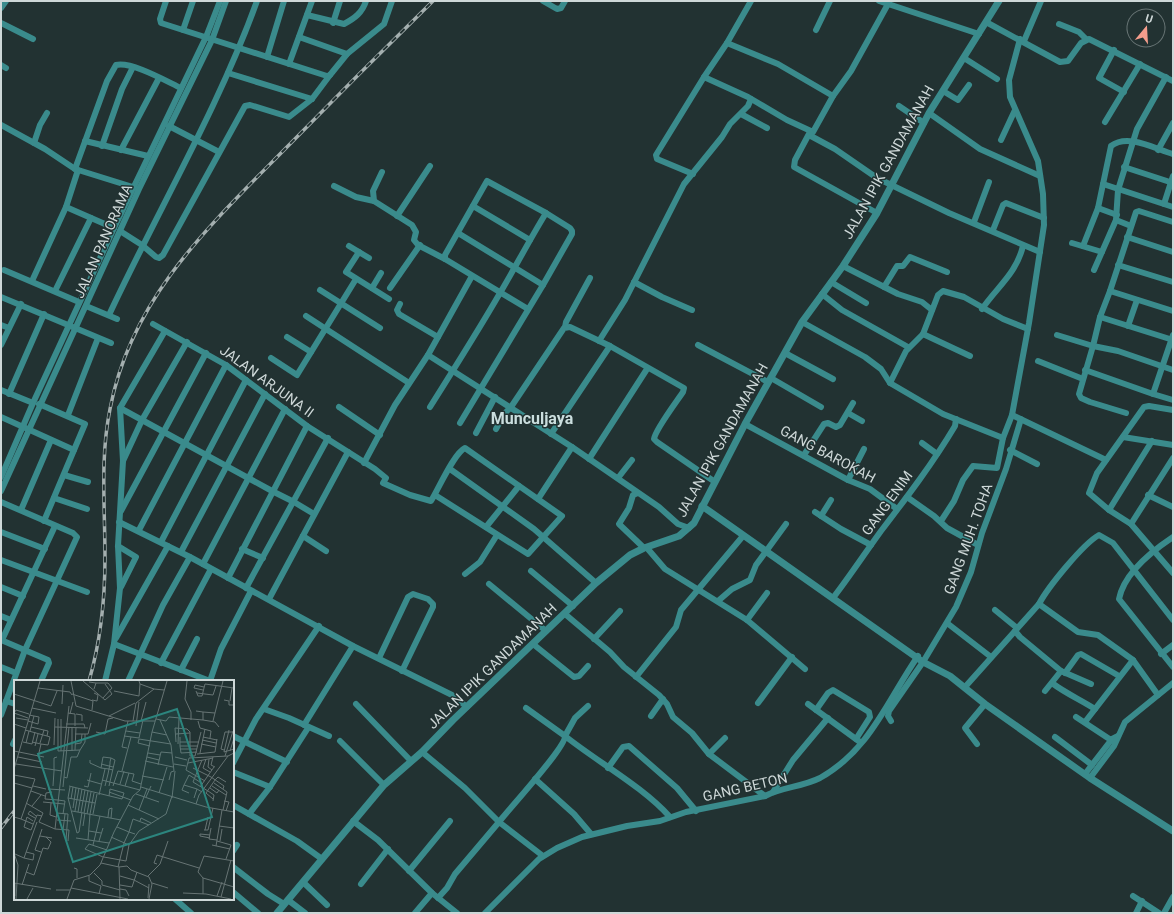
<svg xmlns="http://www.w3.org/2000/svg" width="1174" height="914" viewBox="0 0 1174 914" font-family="Roboto,sans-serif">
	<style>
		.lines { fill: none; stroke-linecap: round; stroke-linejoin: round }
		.minor { stroke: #3a8b8c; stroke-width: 6 }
		.tertiary { stroke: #3a8b8c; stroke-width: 7 }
		.rail-casing { stroke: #a4afaf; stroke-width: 3.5 }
		.rail { stroke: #223232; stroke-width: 2; stroke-dasharray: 6; stroke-linecap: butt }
		.labels { text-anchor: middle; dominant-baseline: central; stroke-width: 3; stroke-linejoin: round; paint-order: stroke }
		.street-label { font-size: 14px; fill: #ced8d8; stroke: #223232 }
		.quarter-label { font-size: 16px; font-weight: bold; fill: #cbdede; stroke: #223232 }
		.inset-road { fill: none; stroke: #677474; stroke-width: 1 }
		.view { fill: #2c857e; fill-opacity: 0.15; stroke: #2c857e; stroke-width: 2 }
		.inset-edge { fill: none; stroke: #ced8d8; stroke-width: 2 }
	</style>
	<rect width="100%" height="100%" fill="#223232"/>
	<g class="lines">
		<g class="minor">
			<polyline points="166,1 160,19 161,23 327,76 330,75 347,54 384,24 392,1"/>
			<polyline points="543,1 557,9 561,8 565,1"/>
			<polyline points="879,1 979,34"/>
			<polyline points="1,8 6,1"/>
			<path d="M307,15L344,24C355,18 362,13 366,1"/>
			<polyline points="986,22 1060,62 1068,61 1081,43 1089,39 1173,81"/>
			<polyline points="1,23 33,39"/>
			<polyline points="333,23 340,1"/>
			<polyline points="1059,24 1079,32 1086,39"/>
			<polyline points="183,30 193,1"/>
			<polyline points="816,30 830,1"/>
			<polyline points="299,37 347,54"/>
			<polyline points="1024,41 1041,1"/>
			<polyline points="727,43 778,64 833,96"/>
			<polyline points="1114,50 1099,78 1124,92"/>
			<polyline points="267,57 284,1"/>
			<polyline points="964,58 997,79"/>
			<polyline points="289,64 312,1"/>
			<polyline points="1,65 6,68"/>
			<polyline points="228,73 312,99"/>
			<polyline points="704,77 748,97 787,120 813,132 833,96 851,71 888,4"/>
			<polyline points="943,91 958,100 969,85"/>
			<polyline points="899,106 924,123"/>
			<polyline points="929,113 980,149 1040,176"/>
			<polyline points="741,114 767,128"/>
			<polyline points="1105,122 1140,64"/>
			<polyline points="1,125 45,149 75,169 136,188"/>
			<polyline points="169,126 219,152"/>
			<polyline points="810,132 795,160 794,167 877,213"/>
			<polyline points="809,135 835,149 877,178 949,213 1040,252"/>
			<polyline points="1001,140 1015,110"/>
			<polyline points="85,141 148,156"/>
			<polyline points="34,143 40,125 47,113"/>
			<polyline points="102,146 122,89 133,67"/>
			<polyline points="121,150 159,78"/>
			<polyline points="1158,150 1173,123"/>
			<polyline points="1124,167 1173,183"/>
			<path d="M75,169L107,81L116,65C131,61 166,81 181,88"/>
			<polyline points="382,172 373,191 374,201 412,225 416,232 414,240 418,245 445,259"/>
			<polyline points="693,174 657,159 656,155 704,77 727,43 751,1"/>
			<polyline points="1103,184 1173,207"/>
			<polyline points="334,186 356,197 374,201"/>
			<polyline points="1164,204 1173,176"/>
			<polyline points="473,206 530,240"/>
			<polyline points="66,207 114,228"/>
			<polyline points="1098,208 1117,215"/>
			<polyline points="397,216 430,166"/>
			<polyline points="1116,220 1131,226"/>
			<polyline points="974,222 989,182"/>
			<polyline points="1173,222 1139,211 1136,212 1110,291 1173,311"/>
			<polyline points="993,230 1003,205 1006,203 1044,218"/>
			<polyline points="120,231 142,245 156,257 159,258 163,255 245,106 250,105 289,117 312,99 330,75"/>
			<polyline points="458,233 543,285"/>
			<polyline points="1127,237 1173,252"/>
			<polyline points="1072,243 1102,252"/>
			<polyline points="349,246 369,258"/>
			<path d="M1083,246L1098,208L1111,146C1128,133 1155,149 1173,154"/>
			<polyline points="359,252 346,272 389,299"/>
			<polyline points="1118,265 1173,282"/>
			<polyline points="843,266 898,294 922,302 932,310"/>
			<polyline points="4,270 79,302"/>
			<polyline points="1094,270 1116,220 1118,190 1137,129 1166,77"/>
			<polyline points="32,281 66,207 78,170"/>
			<polyline points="634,282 662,297 692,310"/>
			<polyline points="831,282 866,303"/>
			<polyline points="884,287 897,266 903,266 910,257 947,272"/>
			<polyline points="372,288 381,273"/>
			<polyline points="390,288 420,245"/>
			<polyline points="320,290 380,328"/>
			<polyline points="55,291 91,218"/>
			<polyline points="1110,291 1100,317 1093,346 1118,351 1173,370"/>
			<polyline points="822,294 842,310 908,347"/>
			<polyline points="1,297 111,343"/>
			<polyline points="400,304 397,310 399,314 438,337"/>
			<polyline points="86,306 117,319"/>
			<path d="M982,309C998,286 1016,274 1023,246"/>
			<path d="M109,315C158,210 218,109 257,1"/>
			<polyline points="306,316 409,383"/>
			<polyline points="1100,317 1173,340"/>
			<polyline points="802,322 865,357 881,369 890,383 943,414 1003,438"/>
			<path d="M153,324L226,365L307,426L375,469L386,478L383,483L410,495L431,501C438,490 454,453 465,448L562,516L528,554L435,495"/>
			<polyline points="1,325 9,328"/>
			<polyline points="1128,326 1137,300"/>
			<polyline points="565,327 566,322 590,278"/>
			<polyline points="923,334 970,356"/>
			<polyline points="1057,335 1093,346 1079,394 1081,398 1090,402 1126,413"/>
			<polyline points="1173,335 1153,394 1173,400"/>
			<polyline points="287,337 311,352"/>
			<polyline points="599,341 625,300 684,184 722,137 730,124 748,106 751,99"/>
			<polyline points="1,345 21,304"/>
			<polyline points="698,345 768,382"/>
			<polyline points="785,353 833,379"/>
			<polyline points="428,355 572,447 659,507 678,524 689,528"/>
			<polyline points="271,358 297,375 356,279"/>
			<polyline points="1038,361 1083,379"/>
			<polyline points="1085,370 1153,394"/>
			<polyline points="771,378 821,407"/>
			<polyline points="890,383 906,351 923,334 938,295 943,291 964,297 1003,319 1028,329"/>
			<polyline points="1,390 33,403"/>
			<polyline points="9,394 44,314"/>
			<polyline points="39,404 85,424 44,521"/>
			<polyline points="339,407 380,435"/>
			<path d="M430,407C454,369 478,331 500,293C516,266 530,239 546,213L487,181L445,255V259L528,309"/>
			<polyline points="120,408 272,491 294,502 314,514"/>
			<polyline points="1173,410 1149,406 1144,407 1097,473 1089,493 1109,510 1131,524 1173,573"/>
			<polyline points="848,413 862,421"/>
			<polyline points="68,415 98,338"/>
			<polyline points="1012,415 1106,460"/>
			<polyline points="1,417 74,450"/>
			<polyline points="460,423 543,285 572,234 572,231 570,228 546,213"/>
			<polyline points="745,424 848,480 870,489 897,509"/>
			<path d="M496,429L504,414L511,407L564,328L570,327L610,346L684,388L683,392C677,401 655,430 654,439L657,442L715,482"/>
			<polyline points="476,433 495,397"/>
			<polyline points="551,434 610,346"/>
			<polyline points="1123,437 1173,445"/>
			<polyline points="922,443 937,454"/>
			<polyline points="1010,450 1037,464"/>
			<polyline points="804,455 824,424 828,423 836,427 840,425 853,403"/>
			<polyline points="589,459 647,369"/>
			<polyline points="123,461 142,420 187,342"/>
			<polyline points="364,463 395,405 428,355 472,276"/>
			<polyline points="450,469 534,529 596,583"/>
			<polyline points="64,475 88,482"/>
			<polyline points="1,477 33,403 114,228 206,37 220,1"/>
			<polyline points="618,478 632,460"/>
			<polyline points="848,480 864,449"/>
			<polyline points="1,491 139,189 212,40 226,1"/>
			<polyline points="638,493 633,495 629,508 619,524 644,548"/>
			<polyline points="1148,495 1173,507"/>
			<polyline points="907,497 934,516 947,528 978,545"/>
			<polyline points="54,498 87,509"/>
			<polyline points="538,499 572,447"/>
			<polyline points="1,502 73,533 77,537 25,650 1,715"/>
			<polyline points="21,510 51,440"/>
			<polyline points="1109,510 1152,441"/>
			<polyline points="121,511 206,353"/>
			<polyline points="815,512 841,529 871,545"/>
			<polyline points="821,516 831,500"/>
			<polyline points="941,521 954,501 963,480 973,466 997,468 1003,438 1012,415 1029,323 1044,225 1043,194 1038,161 1010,97 1009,80 1020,39"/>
			<polyline points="119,522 190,557 353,646 452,695 467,707"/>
			<polyline points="1131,524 1173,458"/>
			<polyline points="486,527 519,486"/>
			<polyline points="139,530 226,365"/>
			<polyline points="1,532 45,549"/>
			<polyline points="303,536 326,551"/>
			<path d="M1173,537C1152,551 1124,573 1119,599L1173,667"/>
			<polyline points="161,542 246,380"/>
			<polyline points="118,546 136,557 121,587"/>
			<polyline points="647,548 665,569 747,620 805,669"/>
			<polyline points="242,549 263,558"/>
			<polyline points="181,552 265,394"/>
			<polyline points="1,560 87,592"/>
			<polyline points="203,564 285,409"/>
			<polyline points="531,571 573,606"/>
			<polyline points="465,574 480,562 497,535"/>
			<polyline points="228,578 307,426"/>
			<polyline points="489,584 546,631"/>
			<polyline points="1,587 23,596"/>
			<polyline points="246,588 328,438"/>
			<path d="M833,598C850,576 865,553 881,531C907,497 933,463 955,426L956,419"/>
			<polyline points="269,599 348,452"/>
			<polyline points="718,601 732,589 750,580 756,565 786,524"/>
			<path d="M1039,604C1048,587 1083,544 1099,535L1113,543L1173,620"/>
			<polyline points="995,610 1017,628"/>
			<polyline points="565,614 610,652 624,667 659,695 667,704 673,717 692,733 709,754 765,796"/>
			<polyline points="1,616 11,620"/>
			<polyline points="747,620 767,593"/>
			<polyline points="947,623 991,657"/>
			<polyline points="116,638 168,546"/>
			<polyline points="594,639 620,611"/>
			<polyline points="1,640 48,660 49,663 41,681"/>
			<polyline points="2,640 55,526"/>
			<polyline points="114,644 210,681"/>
			<polyline points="533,644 574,677 579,676 588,666"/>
			<polyline points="1161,654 1173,645"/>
			<polyline points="379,658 408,597 413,594 428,599 433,604 433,607 402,671"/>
			<polyline points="161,663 211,569"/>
			<polyline points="1,667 16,673"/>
			<polyline points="181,670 197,639"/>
			<polyline points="1061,671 1020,637 1015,631 1039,604 1078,632 1098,635 1133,660"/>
			<polyline points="1065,673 1078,655 1081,654 1119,676"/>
			<polyline points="636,677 676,627 681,610 743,536"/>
			<polyline points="105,681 114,644 120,588 118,546 123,461 120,408 165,331"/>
			<polyline points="128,681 163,605 190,557"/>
			<polyline points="210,681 221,649 251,591"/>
			<path d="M1052,683C1065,693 1081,700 1095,709"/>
			<polyline points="965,687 1015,631"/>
			<polyline points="1045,691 1061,671 1091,684"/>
			<polyline points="6,701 15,704"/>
			<polyline points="758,703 792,657"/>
			<polyline points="356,704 411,761"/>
			<polyline points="808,704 860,742"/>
			<polyline points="526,708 565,736 575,718 588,706"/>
			<polyline points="264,709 289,718 329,736"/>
			<polyline points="816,710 828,693 833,690 869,712 870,717 856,739"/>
			<polyline points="651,716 663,699"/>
			<polyline points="1076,717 1114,742"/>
			<polyline points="891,721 888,716 889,711 923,662 956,607 971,572 982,533 1006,469 1021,419"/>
			<polyline points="1085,722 1133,660 1158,695"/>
			<polyline points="304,725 353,646"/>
			<polyline points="233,736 287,762"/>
			<polyline points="1055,737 1092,765"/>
			<polyline points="340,741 384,785"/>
			<polyline points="13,744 15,740"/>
			<polyline points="977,744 965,728 985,704"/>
			<path d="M422,752L465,788L499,822C509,809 566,747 565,736C599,763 642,786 670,817"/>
			<polyline points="709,754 725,738"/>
			<polyline points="233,763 256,719 319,626"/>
			<polyline points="608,768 623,747 629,746 677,788 696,811"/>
			<polyline points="233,772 270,787"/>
			<polyline points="1085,774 1112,739 1118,736"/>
			<polyline points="1090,778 1114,746 1125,722 1173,683"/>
			<polyline points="535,779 574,814 591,834"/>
			<polyline points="773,792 793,760 828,718"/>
			<polyline points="233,805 297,841 322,859"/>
			<polyline points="249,814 270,787 308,728"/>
			<polyline points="353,821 378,840 432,893 457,913"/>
			<polyline points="233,851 237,845"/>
			<polyline points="233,867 268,894 284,904"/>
			<polyline points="409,871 450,821"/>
			<polyline points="303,882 327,905"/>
			<polyline points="361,884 388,849"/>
			<polyline points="233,892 258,913"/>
			<polyline points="1133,896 1159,913"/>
			<polyline points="438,898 447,888 455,874 499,822 543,856"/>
			<polyline points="175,899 191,913"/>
			<polyline points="288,900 305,913"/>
			<polyline points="415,913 432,893"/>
			<path d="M485,913L539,859L557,848L582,837L627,826L660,821L686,812L765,796C782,787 802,787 820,778C870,750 887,701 918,656"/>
			<polyline points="1136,913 1142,901"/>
			<polyline points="1164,913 1173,897"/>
		</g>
		<g class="tertiary">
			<polyline points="702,506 923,662 950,676 985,704 1090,778 1173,831"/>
			<polyline points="277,913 384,785 422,752 453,720 596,583 630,555 644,548 679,536 694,523 745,424 802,322 843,266 877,213 929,113 999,1"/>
		</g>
		<defs>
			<g id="rail">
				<path d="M89,681C101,640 105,600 105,557C105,507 100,458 110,409C131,298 209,226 285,149C334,99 383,50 433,1"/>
				<polyline points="1,828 15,810"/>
			</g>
		</defs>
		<use href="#rail" class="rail-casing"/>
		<use href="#rail" class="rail"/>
	</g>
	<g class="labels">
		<g class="street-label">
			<text transform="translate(888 162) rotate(-61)">JALAN IPIK GANDAMANAH</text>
			<text transform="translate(103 241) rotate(-66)">JALAN PANORAMA</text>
			<text transform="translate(267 381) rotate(36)">JALAN ARJUNA II</text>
			<text transform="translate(722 440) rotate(-61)">JALAN IPIK GANDAMANAH</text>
			<text transform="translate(828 454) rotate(28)">GANG BAROKAH</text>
			<text transform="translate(887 503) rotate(-54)">GANG ENIM</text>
			<text transform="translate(968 539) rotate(-70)">GANG MUH. TOHA</text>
			<text transform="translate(492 666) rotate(-44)">JALAN IPIK GANDAMANAH</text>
			<text transform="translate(745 787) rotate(-13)">GANG BETON</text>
		</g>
		<g class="quarter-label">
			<text x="532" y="418">Munculjaya</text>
		</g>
	</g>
	<g transform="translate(14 680)">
		<rect width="220" height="220" fill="#223232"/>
		<path class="inset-road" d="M57,1L62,26L111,41H141M69,1L91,20L98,14L91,4M125,1L126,4L140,9M173,1L171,19L177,32V40M75,2L82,3L80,9M82,3H94L98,8L89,18M24,8L56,12L58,15M189,10L180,8L181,5L190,7M100,11L125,16L126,4M182,11L184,16H188L191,4L220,8M183,13L199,15L202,6M0,14L37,26L43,11M58,14L79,21L78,30M78,20L83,21L84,15L80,13M210,20L215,21V25H220M216,21L218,8M48,24L49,5M18,28L42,33M182,31L189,32V40M189,32L201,33M54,33L61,34V46M56,34L59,22M62,34L68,35V41M95,36L121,23M2,38L14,40M14,38L0,33L2,30L15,34M44,39V71L66,70L71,62V54M142,39L152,41L155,37L189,40L201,42L205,47M146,40L157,65L160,91L157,92L155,100M14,41L24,44L25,37L15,35M119,41L122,23L140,9L150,10M127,41L132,22M184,41L186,48L197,51L196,58M199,41L209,1M0,44L12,48M52,44H70L71,48M122,46L125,22M41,47L74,48M11,50L33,56L34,51L17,47M215,50L210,72L220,69M16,51L20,36M112,51L126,53M82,52L91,54L94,39L99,38M138,52L153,55M61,54H74L77,43M162,54L176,53M110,56L125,58L129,40M166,57V66H184M189,57L203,60M125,59L157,64M125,59L124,63L136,66M188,60L202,63M9,62L18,64L21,52M18,62L27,64L24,77M162,62L161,48L173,49L176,52V76H181L187,52M166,62H185M12,63L15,51M26,63L30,50M27,64L34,65L36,57L33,56M61,64L67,63L68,54M164,64L165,38M187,64L202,67M40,65L41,38M21,66L24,54M166,66L167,73L183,72M113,68L108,67L114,41M166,69H183M61,70L62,47M210,70L207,69L211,52H220M0,71L30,77M47,71V39M58,71V47M216,71L220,58M134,73L146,75M186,73L191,49M183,74L201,72L203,59M211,76L219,51M4,77L28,82M133,77L145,80M161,77L173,80M199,77L197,85L201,87M192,79L189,88L196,92M195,79L194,87L198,90M76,80V83L87,88M188,80L179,102L194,111M131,81L159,87M174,83L199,78M2,84L48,91M87,84L99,87M160,84L172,86M144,85L147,72L158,73M179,88L197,97L210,106L209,109M0,89L26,1M40,91V78L43,77M108,91L117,57M0,95L21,99L7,139L0,137M128,96L150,100M50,97L53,98L57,77H63L66,70M73,100L87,104M88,100L126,110M191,101L172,90L175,78L214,76L220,73M0,103L18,108M200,103L213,112L209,130M106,104L110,91M170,105L175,95L189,104M19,106L32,109M39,106L40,91M55,106L108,119L110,113L96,109L95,116M70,106L74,107L77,93M91,106L94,94L96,84V82L97,78L89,77L87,88L95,89L99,90M95,106L101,80L97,78M99,106L104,91L120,94L118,101L127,104M111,106L115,93M198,106L212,115M49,107L55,47M56,107L54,118L63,153L65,152L68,132M127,107L192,127L220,132M186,107L200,87M196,108L203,113L205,110M34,109L51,110M17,111L31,116M194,111L200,115L199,121M38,112L32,113L31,119L44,120M95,112L117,120M145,113L153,87M175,113L168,110L170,105L183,109M122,114L145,122M85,115L91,89M132,117L137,106M54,118L81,123M158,118L161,91M180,118L183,109L188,112M57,119L59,107M199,119L192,113L201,100L204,97L212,102M44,120L51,121L49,134M210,121L215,122L212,131M29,122L50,124M12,123L29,133L25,142L41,149L55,150L54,161M37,123L36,135L42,137M182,124L185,115L214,76M114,125L145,139M18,126L27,115M59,128L62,108M125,130L133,109M58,131L107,140M61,131L65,108M64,132L68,109M67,132L71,110M43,133L54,134L52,160M70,133L74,111M73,134L77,112M76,134L80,113M79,134L83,114M94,137L95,129L98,128L97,138M21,138L14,134L16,131L22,136M7,139L19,144M43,140L57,141M19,141L13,137L10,147L17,150L23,135L28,136M126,141L127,138L137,143M69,146L71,133M205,146L220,148M103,147L115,152L119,139L135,145M197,148L195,159L203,160M41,149L55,26M49,150L51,134M190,150H194L199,128M191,150L194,137M75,151L87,153M26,156L38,158M97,157L115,165L125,151L152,134L158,116M62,158L95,163M196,158L186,156V154L196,155M74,160L76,134M85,161L89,148M203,161L217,165L212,179M206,161L208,149M110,163L115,152L121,154M79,165L86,136M198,165L216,169M202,166L208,130M27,172L21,170L28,149M0,173L4,185L2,219M1,174L10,178L23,142M89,177L71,169L75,164L93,170M90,177L112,181L115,165M10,178L19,180L20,174L12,172M87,183L105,187L106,219M143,184L140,183L143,175L185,188M104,187L110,163M105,187L113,186L117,190L135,197L138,204L135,219M60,188L63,189V198M12,192L20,195L29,168L34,169L37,162L32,157M80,193L88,201V205L106,210M75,196V201L87,206L85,214M106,196L120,200M134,196L146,184L154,161M189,198L220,207M120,200L135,208M0,203L37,209M138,203L154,208M8,205L15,184M106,205L118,207L123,192M57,208L114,219M106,209L112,210L115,216M42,210H56M169,213L192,214L217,219M189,214V198L184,192L190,176L220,181M1,216V203M203,216L208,202M207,217L217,180M134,218L135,204M13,219L19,208M53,219L60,200L76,195L86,185L100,152L119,116L126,110L138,52L153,1"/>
		<path class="view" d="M163,29L198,137L59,182L24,74Z"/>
		<rect width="220" height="220" class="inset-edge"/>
	</g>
	<rect width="1174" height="914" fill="none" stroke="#ced8d8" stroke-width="4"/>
	<g transform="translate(1146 28) rotate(18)"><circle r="19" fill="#223232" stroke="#677474"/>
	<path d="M0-3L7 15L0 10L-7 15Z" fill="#f49d8c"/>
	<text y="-6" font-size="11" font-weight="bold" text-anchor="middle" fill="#ced8d8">U</text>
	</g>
</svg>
